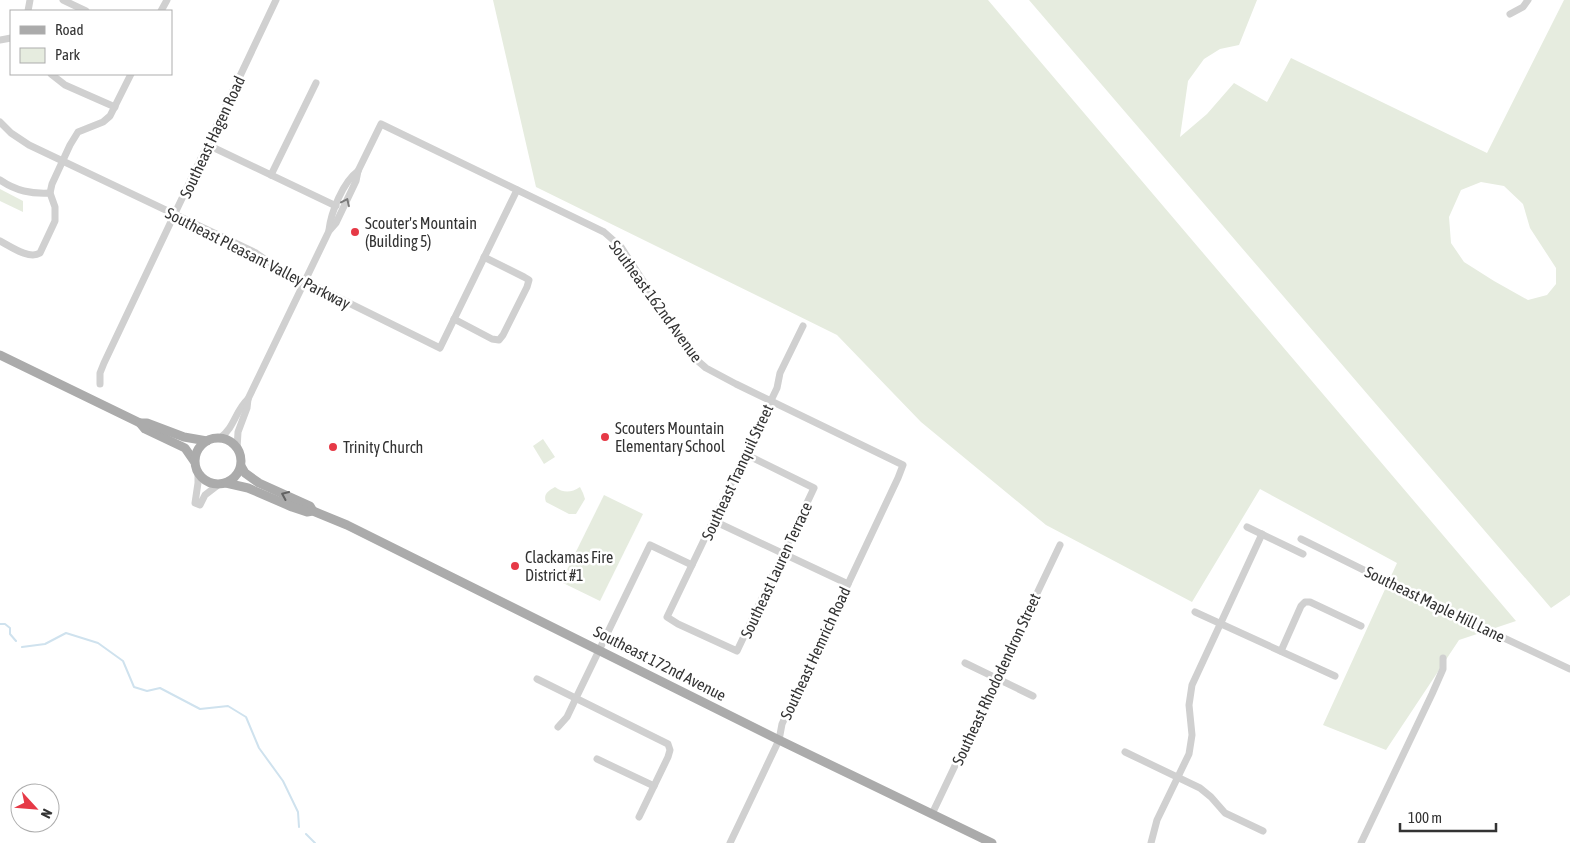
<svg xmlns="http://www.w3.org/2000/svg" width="1570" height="843" viewBox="0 0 1570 843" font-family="'Asap Condensed',sans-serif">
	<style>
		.green { fill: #e6ecdf; fill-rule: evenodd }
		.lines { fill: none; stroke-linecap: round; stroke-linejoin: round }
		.stream { stroke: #cfe2ee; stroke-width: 2 }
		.minor { stroke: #d0d0d0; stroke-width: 7 }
		.major { stroke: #ababab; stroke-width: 9 }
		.oneway { stroke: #7a7a7a }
		.oneway2 { stroke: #636363 }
		.poi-dot { fill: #e63946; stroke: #fff; stroke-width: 2 }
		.labels { text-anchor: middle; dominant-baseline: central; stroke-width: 5; stroke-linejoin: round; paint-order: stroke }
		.street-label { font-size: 16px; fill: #333; stroke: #fff }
		.poi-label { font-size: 16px; fill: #333; stroke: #fff; text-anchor: start }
	</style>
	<rect width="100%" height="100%" fill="#fff"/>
	<g class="green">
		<polygon points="493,0 988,0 1516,621 1459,640 1386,750 1323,725 1397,563 1260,489 1192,602 1046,525 921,422 837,335 536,187"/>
		<path d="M1029,0H1257L1239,45L1220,49L1204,59L1188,81L1180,137L1207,114L1234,83L1267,102L1291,58L1487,153L1564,0H1570V595L1551,608ZM1481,182L1504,186L1523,204L1530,228L1556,268V284L1547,295L1528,300L1494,281L1464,262L1451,243L1449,217L1461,190Z"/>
		<polygon points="0,189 23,201 23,212 0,201"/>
		<polygon points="543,439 555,457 544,464 533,446"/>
		<path d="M555,487C563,493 571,493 580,487L583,493L585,499L576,514H569L546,502C543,494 548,491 555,487Z"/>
		<polygon points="604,495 643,514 600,601 561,582"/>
	</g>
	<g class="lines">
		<g class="stream">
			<polyline points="0,624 5,624 10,628 10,634 16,641"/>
			<polyline points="22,647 45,644 66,633 98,643 123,661 134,687 147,691 160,688 200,709 228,706 246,717 259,748 283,781 298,812 299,827"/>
			<polyline points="306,834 315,843"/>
		</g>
		<g class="minor">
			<polyline points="63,0 86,11"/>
			<polyline points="28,11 30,0"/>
			<polyline points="161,11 167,0"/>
			<polyline points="1510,14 1523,7 1528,0"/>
			<polyline points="0,40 11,38"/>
			<polyline points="51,74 65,85 115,107"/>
			<polyline points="0,122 11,133 29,145 256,253 276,267 440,348 517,190"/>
			<polyline points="208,145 336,206"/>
			<polyline points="271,175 316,83"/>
			<path d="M0,180C16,191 31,194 50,193"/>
			<path d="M329,230C331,212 343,182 358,171"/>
			<path d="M0,241C10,246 29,260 40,253L55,221V207L50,193L52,184L70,145L78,132L103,122L110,116L131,74"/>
			<polyline points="454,319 492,339 499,340 503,335 527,287 529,280 524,277 484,257"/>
			<polyline points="100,384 100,373 104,363 276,0"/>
			<path d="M220,438C235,427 235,411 248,399"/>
			<polyline points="237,449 238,432 247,408 248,399 329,231 336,223 356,181 358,171 381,124 604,232 621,247 691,355 706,368 736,384 903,465 898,478 782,724 779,740 730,843"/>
			<polyline points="745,454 814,488 737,651 678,624 667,617 777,388 780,373 803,326"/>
			<polyline points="198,474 198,483 195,503 200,505 205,495 218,485"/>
			<polyline points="714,521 848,584"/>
			<polyline points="1247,527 1303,554"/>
			<polyline points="1301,539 1394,585 1430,601 1470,622 1570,669"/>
			<polyline points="1195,612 1335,676"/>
			<polyline points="1281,651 1301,606 1305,602 1310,602 1361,626"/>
			<polyline points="965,663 1033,696"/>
			<polyline points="537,679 668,744 670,750 668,757 639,817"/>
			<polyline points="558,727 567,717 576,698 650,545 692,565"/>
			<polyline points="1125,752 1200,788 1211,797 1225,813 1263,831"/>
			<polyline points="597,759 654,786"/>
			<polyline points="932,814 1060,545"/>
			<polyline points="1151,843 1157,820 1189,754 1192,735 1189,705 1192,685 1262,534"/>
			<polyline points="1361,843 1432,694 1443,669 1443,658"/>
		</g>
		<g class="major">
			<polyline points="0,355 140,423 145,429 185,448 194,461"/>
			<polyline points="140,423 147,423 184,437 207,441"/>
			<circle cx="218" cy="461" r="23"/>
			<polyline points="241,466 245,473 259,483 310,506 313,511"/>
			<polyline points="226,483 248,488 292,507 307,512 313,511 347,525 779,740 992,843"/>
		</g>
	</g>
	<defs><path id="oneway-chevron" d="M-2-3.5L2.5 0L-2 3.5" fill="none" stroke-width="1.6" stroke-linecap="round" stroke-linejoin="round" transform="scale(1.25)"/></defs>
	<use class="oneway" href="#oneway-chevron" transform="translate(346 202) rotate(-65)"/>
	<use class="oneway2" href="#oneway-chevron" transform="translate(285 495) rotate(-156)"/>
	<g class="poi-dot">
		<circle cx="355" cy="232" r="5"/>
		<circle cx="605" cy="437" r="5"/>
		<circle cx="333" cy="447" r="5"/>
		<circle cx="515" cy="566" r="5"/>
	</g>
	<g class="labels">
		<g class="street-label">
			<text transform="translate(212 137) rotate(-65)">Southeast Hagen Road</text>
			<text transform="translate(258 258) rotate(27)">Southeast Pleasant Valley Parkway</text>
			<text transform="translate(656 301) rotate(54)">Southeast 162nd Avenue</text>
			<text transform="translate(737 472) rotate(-65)">Southeast Tranquil Street</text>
			<text transform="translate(776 570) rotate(-65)">Southeast Lauren Terrace</text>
			<text transform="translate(1435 604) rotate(26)">Southeast Maple Hill Lane</text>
			<text transform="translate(815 653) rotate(-65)">Southeast Hemrich Road</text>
			<text transform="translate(660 663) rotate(27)">Southeast 172nd Avenue</text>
			<text transform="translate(996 679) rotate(-65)">Southeast Rhododendron Street</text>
		</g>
		<g class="poi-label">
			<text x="365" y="223">Scouter's Mountain<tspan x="365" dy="18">(Building 5)</tspan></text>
			<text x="615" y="428">Scouters Mountain<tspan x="615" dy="18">Elementary School</tspan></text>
			<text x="343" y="447">Trinity Church</text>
			<text x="525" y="557">Clackamas Fire<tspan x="525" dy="18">District #1</tspan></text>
		</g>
	</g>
	<rect x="10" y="10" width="162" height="65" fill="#ffffff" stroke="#adadad"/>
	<rect x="20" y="26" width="25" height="8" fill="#ababab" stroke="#adadad"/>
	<text x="55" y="35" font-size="15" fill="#333333">Road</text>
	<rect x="20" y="48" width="25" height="15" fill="#e6ecdf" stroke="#adadad"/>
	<text x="55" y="60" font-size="15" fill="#333333">Park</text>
	<g transform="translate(35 808) rotate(116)"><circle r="24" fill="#ffffff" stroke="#adadad"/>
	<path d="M0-4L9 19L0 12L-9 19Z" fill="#e63946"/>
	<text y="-8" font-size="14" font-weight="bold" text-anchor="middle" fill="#333333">N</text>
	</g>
	<path d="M1400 823v8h96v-8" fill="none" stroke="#333333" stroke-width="2.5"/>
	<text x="1408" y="823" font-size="15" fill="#333333" stroke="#ffffff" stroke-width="4" paint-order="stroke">100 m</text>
</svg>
